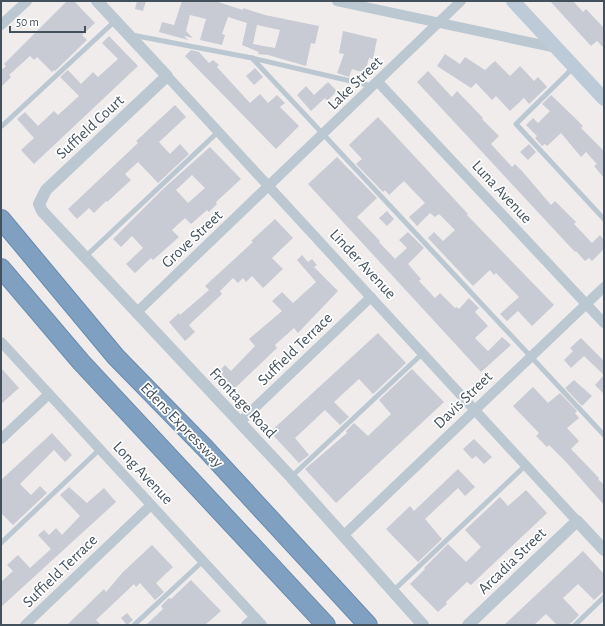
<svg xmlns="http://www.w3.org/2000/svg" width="605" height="626" viewBox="0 0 605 626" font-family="'Alegreya Sans',sans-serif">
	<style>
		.building { fill: #c8cbd3; fill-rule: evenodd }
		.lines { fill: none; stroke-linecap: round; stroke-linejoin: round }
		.motorway-casing { stroke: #6a8bad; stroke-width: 20 }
		.service { stroke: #bbc8d1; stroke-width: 5 }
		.minor { stroke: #bbc8d1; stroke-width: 10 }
		.tertiary { stroke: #bbc8d1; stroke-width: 12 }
		.secondary { stroke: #bdcad8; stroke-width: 14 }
		.motorway { stroke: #7fa0c1; stroke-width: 18 }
		.labels { text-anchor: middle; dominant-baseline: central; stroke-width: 3.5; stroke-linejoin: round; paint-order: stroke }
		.street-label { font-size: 16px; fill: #43515c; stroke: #fff }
	</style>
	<rect width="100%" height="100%" fill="#f0ecec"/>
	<g class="building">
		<polygon points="67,1 74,1 95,23 82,35 87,40 55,71 54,70 52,72 37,57 34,60 30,56 9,75 11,77 1,87 1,67 3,69 6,66 4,64"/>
		<polygon points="137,1 146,1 143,11 135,9"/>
		<path d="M182,1H215L243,10V8L265,15L319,26L315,44L311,43L306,66L268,55L258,54L259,52L242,45L247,23L228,17L222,34L225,35L222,45L200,40L206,19L190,15L186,31L193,38L184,36L188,40L159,32L162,22L174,25ZM257,25L280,30L275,48L253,44Z"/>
		<polygon points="550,1 573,1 583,12 586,9 604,28 604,48 597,41 591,46"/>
		<polygon points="343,31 377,39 373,59 369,58 365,73 352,69 349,77 337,73 344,54 339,53"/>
		<polygon points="109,36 138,66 34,164 21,150 34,138 17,119 25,112 38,126 54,111 58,115 79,96 60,77 68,70 81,84 93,72 98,77 118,59 102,43"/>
		<polygon points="191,50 199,52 209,63 213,60 219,65 217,67 250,103 260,94 268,103 277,95 285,103 280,107 299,126 276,149 185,56"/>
		<polygon points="445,54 460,64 465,57 485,70 495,61 510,76 520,66 534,81 538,77 547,87 529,104 524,98 510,111 496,96 492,100 476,83 471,88 437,66"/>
		<polygon points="255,68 263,77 254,85 246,76"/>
		<polygon points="428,71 452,97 457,91 483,118 482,119 499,136 491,144 512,167 515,164 522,171 551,205 555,201 576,222 574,224 592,243 600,235 604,240 604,249 592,261 589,258 585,261 576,251 575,252 417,82"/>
		<polygon points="328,82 337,91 327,101 325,98 311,111 297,95 306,86 314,95"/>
		<polygon points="551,95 574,117 583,126 581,128 604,151 604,178 594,166 597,164 586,152 581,157 561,133 547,146 545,144 542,146 535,138 537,136 526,125 533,118 538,123 550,111 542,104"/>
		<polygon points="175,105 186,117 159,142 170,154 180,144 189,154 158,183 138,162 125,174 131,180 107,202 106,201 94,213 89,208 77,219 68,209 138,143 136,141"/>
		<polygon points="378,117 468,214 467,215 554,305 532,326 518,311 507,321 500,314 519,297 496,273 494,275 490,270 473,286 428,238 434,232 443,241 455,230 439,214 435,217 430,213 417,226 409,217 425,203 404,181 389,195 385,190 383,192 356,164 362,159 349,145"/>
		<polygon points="529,144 536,152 528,160 520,152"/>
		<path d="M210,147L241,179L216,202L217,204L209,212L207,210L191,224L185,218L172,230L179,237L153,260L151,258L135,273L126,264L143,248L132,236L121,247L113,239L163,189ZM192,175L205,188L188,203L176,190Z"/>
		<polygon points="337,157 377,198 357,217 380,241 379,242 395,259 407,248 399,240 408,232 424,248 408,264 421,279 419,281 435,298 440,293 455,308 457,307 459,309 469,298 479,308 475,312 488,326 475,338 488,351 502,337 511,345 481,372 308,184"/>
		<polygon points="387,211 394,219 387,226 379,218"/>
		<polygon points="275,219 293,238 272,258 283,269 263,288 252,276 246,282 243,278 238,283 233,278 220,291 222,294 189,325 195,332 185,341 169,322 179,313 180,315 209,290 205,286 253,242 251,241"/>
		<polygon points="302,255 308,262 312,259 317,265 314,267 338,291 298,333 294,328 275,345 277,348 232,391 216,374 225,365 231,371 255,346 249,339 282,311 272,301 282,292 293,303 316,282 297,260"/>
		<polygon points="378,333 406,363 373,394 359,379 334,402 349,417 340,425 325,410 295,438 309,455 299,463 270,432"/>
		<polygon points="581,338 604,361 604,394 595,385 604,375 584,356 571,368 564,360 573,351 570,348"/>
		<polygon points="1,368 19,388 1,404"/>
		<polygon points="412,369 444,402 336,503 305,469 347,433 346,431 354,423 368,436 391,414 379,400"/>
		<polygon points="574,380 592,396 582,406 565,388"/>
		<polygon points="533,387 548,403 560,393 577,411 575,413 579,418 567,428 579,441 571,449 599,478 598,479 604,485 604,505 566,462 549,445 547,447 536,436 539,433 513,406"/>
		<polygon points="52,433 72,455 65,462 54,450 20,484 31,495 40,486 47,493 13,525 1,513 1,480"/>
		<polygon points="474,439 492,457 484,464 476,456 472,459 463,449"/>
		<polygon points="458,469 475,487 465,496 458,488 425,519 442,539 418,562 386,529 410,506 414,511"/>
		<polygon points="69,487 87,503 104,488 116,502 1,607 1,582 13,571 7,565 18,555 30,568 51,549 38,535 44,530 49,535 56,528 62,535 80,516 60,495"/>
		<polygon points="526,490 547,513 471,585 467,582 446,602 447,604 438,612 410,584 425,569 424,568 448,544 466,562 481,547 465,530 500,497 508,506"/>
		<polygon points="152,545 173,567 156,583 164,592 155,600 140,583 136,587 134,584 96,620 101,625 67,625 104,589 106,592 123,572"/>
		<polygon points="583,551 604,574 604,591 594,600 578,584 563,598 579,615 572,622 568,625 557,625 546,614 534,625 504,625"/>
		<polygon points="191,580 221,611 205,625 146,625 163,609 161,606 169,598 171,599"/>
		<polygon points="127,613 133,620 127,625 121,618"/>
	</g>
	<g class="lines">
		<defs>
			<g id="motorway">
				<polyline points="1,219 116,357 205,448 368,625"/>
				<polyline points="1,268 81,362 326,625"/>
			</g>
		</defs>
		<use href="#motorway" class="motorway-casing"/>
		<g class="service">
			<polyline points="132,35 252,58 372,86"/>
			<polyline points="252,58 604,435"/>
			<polyline points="574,67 516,124 604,219"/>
			<polyline points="2,126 115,21"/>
			<polyline points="85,257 219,131"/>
			<polyline points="291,477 423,353"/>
			<polyline points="1,543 100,449"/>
			<polyline points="393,591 526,465"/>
			<polyline points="134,625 203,561"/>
			<polyline points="575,625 604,597"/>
		</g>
		<g class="minor">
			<polyline points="337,1 557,48"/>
			<polyline points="1,25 27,1"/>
			<polyline points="167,76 577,521"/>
			<polyline points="378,82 604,323"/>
			<polyline points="136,313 461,1"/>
			<polyline points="1,342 262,625"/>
			<polyline points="240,422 371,297"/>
			<polyline points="1,439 49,394"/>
			<polyline points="344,535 604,287"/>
			<polyline points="25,625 151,505"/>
			<polyline points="246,625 255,617"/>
		</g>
		<g class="tertiary">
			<polyline points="97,1 167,76 46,190 39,204 42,211 291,477 423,625"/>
			<polyline points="468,625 577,521 604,550"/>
		</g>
		<polyline class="secondary" points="513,1 604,99"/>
		<use href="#motorway" class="motorway"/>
	</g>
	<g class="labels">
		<g class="street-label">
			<text transform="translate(355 83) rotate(-44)">Lake Street</text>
			<text transform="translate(90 127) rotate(-43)">Suffield Court</text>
			<text transform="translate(502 192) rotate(47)">Luna Avenue</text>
			<text transform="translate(192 239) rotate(-43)">Grove Street</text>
			<text transform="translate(363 264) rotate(47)">Linder Avenue</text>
			<text transform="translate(295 349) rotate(-44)">Suffield Terrace</text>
			<text transform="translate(463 400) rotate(-44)">Davis Street</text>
			<text transform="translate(243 403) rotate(47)">Frontage Road</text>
			<text transform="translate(182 425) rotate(46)">Edens Expressway</text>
			<text transform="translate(143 473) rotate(47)">Long Avenue</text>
			<text transform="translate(512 561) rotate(-44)">Arcadia Street</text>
			<text transform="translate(60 571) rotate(-44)">Suffield Terrace</text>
		</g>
	</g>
	<rect width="605" height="626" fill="none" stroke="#43515c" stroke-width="4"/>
	<path d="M10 26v6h75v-6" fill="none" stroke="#43515c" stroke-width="2"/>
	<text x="16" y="26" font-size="12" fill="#43515c" stroke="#ffffff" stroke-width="3" paint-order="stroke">50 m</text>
</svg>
